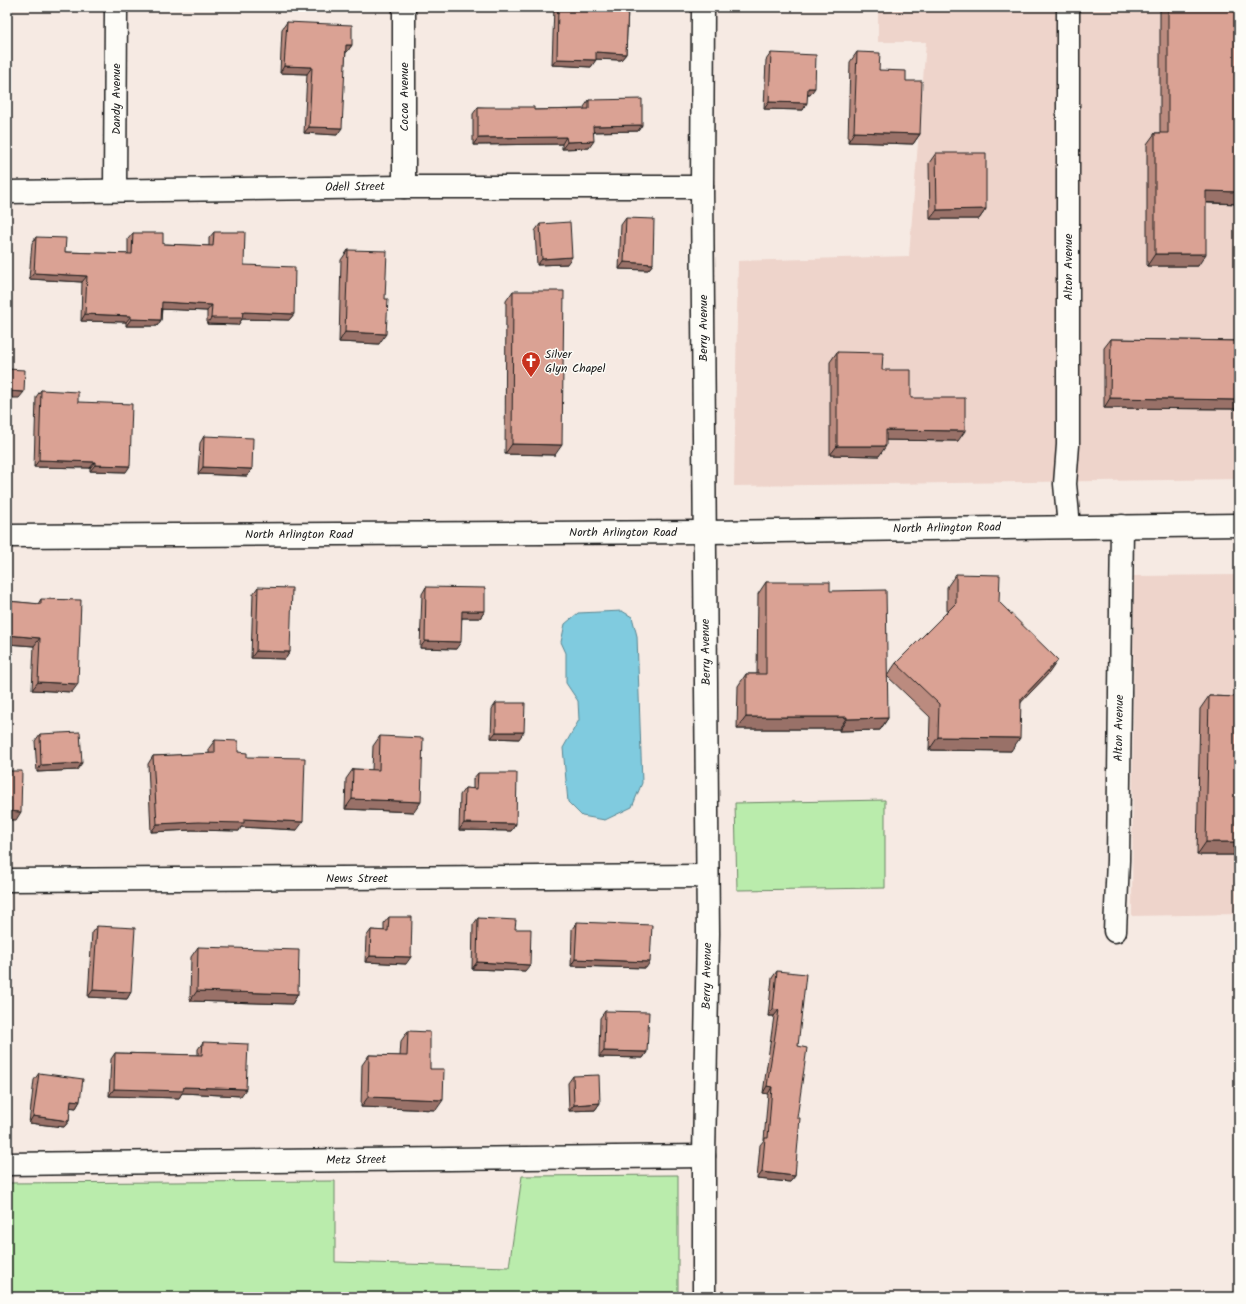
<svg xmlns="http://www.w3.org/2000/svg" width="1246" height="1304" viewBox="0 0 1246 1304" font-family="Kalam,sans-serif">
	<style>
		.built { fill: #eed4cb }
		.green { fill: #baecac; stroke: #6b8464 }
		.water { fill: #80cbdf; stroke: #588591 }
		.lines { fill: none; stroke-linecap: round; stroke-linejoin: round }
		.minor-casing { stroke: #1c1c1c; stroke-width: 25 }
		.secondary-casing { stroke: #1c1c1c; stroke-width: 25 }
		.minor { stroke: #fdfcf7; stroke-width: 22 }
		.secondary { stroke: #fdfcf7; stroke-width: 22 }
		.wall { fill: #bb8b7f; stroke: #1c1c1c }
		.shaded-wall { fill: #997168; stroke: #1c1c1c }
		.building { fill: #daa294; stroke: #1c1c1c }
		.labels { text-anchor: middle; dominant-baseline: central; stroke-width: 3; stroke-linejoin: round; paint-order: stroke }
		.street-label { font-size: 12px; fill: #1c1c1c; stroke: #fdfcf7 }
		.poi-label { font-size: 12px; fill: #1c1c1c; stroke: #fdfcf7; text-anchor: start }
	</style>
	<rect width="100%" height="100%" fill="#f6eae3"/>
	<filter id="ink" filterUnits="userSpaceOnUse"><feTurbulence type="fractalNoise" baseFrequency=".025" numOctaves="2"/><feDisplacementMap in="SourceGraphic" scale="8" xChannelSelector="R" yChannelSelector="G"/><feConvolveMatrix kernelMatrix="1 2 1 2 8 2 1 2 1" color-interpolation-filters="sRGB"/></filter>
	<g filter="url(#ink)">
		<g class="built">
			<polygon points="878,7 1239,7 1239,479 734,486 738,261 909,256 926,42 878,42"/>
			<polygon points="1239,575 1239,914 1132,916 1134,576"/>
		</g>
		<g class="green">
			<polygon points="885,800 885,888 737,890 735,803"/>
			<polygon points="678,1175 678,1297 7,1297 7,1183 335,1181 335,1262 509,1267 522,1176"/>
		</g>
		<polygon class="water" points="622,611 632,617 637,636 642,783 632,807 605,820 582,816 568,802 563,748 579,720 578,701 566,683 566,653 561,642 565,624 578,613"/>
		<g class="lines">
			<defs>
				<g id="minor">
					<polyline points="703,7 702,187 708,933 704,1156 704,1297"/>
					<polyline points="1068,7 1068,445 1065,484 1069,526"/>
					<polyline points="404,187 404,7"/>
					<polyline points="115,190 116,7"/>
					<polyline points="7,192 404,187 702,187"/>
					<polyline points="7,880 707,876"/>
					<polyline points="1115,931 1118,860 1122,526"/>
					<polyline points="7,1164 704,1156"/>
				</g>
				<polyline id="secondary" points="7,536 705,532 1239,525"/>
			</defs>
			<use href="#minor" class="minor-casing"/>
			<use href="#secondary" class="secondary-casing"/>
			<use href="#minor" class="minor"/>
			<use href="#secondary" class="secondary"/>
		</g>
		<g class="wall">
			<polygon points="554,7 628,7 626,54 621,60 596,59 591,67 552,65"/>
			<polygon points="1160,7 1239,7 1239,204 1206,203 1198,266 1147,266 1147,144 1155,133 1160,133"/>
			<polygon points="287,22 352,45 347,52 346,52 337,135 304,133 307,74 280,73 282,29"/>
			<polygon points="857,52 879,70 906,81 920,134 913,144 848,142 850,62"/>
			<polygon points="771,53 810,95 808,95 803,110 764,109 766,60"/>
			<polygon points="589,100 642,125 638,131 594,132 589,148 562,149 562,144 473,145 473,114 478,107 534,110 584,109 584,107"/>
			<polygon points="936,153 986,209 979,219 930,219 929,163"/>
			<polygon points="626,218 653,264 648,270 619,269 621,225"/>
			<polygon points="540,224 567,264 537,265 535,231"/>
			<polygon points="214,232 244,265 294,314 289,320 242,319 238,325 207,324 207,311 162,309 161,320 157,326 126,326 126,322 81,321 82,282 29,279 32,243 36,237 65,252 128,254 128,239 133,233 163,244 209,246 209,238"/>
			<polygon points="348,250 379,344 339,342 341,260"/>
			<polygon points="513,291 555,455 505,454 506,301"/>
			<polygon points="1111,339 1239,341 1239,409 1104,408 1104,348"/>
			<polygon points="837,352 882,370 911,398 958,441 886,440 879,456 830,455 830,362"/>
			<polygon points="41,390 78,402 126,472 90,471 90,468 34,467 36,397"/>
			<polygon points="204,436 247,476 198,474 200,443"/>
			<polygon points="956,574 1049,673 1021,702 1011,751 929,750 930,717 887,676 896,663 947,612 947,587"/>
			<polygon points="766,582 830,591 888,718 880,730 839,731 839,729 737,729 738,686 746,674 757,674 758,594"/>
			<polygon points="258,587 290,652 285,659 251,658 253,594"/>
			<polygon points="426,587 485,611 480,618 462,618 456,649 420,648 422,594"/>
			<polygon points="41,599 72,692 32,690 34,646 7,644 7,601 38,604"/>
			<polygon points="1209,696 1239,697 1239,855 1197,855 1200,709"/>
			<polygon points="496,703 519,739 491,738 492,709"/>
			<polygon points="40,734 77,770 37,772 35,741"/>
			<polygon points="380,736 414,812 345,809 346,779 353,769 372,770 373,746"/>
			<polygon points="215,740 247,757 297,830 241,827 239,831 192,830 151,832 148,764 153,756 209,754 209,748"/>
			<polygon points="478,773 516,824 511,831 459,830 460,795 465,788 473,789 473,779"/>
			<polygon points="389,917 406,964 365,962 366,937 371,930 384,931 384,923"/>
			<polygon points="478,918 515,929 525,971 472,969 473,925"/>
			<polygon points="577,922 646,968 571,966 572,929"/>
			<polygon points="97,926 131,992 127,999 88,997 92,932"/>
			<polygon points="198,947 298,994 292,1004 190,1001 191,957"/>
			<polygon points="777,971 798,1046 795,1176 790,1182 757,1179 760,1145 764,1140 768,1094 763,1093 774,1016 768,1016 772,978"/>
			<polygon points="605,1011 647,1052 643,1058 599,1057 600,1018"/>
			<polygon points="408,1031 430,1069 436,1110 361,1107 362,1065 369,1055 400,1056 401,1041"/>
			<polygon points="203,1042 241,1096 182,1093 179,1098 109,1096 111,1059 115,1053 198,1055 198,1049"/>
			<polygon points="39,1073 80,1101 76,1108 70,1107 69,1121 64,1127 29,1123 34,1080"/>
			<polygon points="573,1076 600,1103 595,1110 569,1111 568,1083"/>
		</g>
		<g class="shaded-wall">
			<polygon points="346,45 352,45 347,52 342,52"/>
			<polygon points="596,52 626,54 621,60 591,59"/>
			<polygon points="557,59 596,60 591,67 552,65"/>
			<polygon points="284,66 312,67 307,74 280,73"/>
			<polygon points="808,88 815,88 810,95 803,94"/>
			<polygon points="769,102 807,103 803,110 764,109"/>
			<polygon points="642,125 638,131 589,132 593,126"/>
			<polygon points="309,127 342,128 337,135 304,133"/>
			<polygon points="854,132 920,134 913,144 848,142"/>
			<polygon points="566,137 562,144 473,145 478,138"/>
			<polygon points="594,141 589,148 562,149 567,142"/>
			<polygon points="1206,191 1239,192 1239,204 1198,202"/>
			<polygon points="986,209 979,219 930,219 937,210"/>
			<polygon points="1155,254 1206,254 1198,266 1147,266"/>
			<polygon points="572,257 567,264 537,265 542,259"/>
			<polygon points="624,262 653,264 648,270 619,269"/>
			<polygon points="34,273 87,276 82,282 29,279"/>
			<polygon points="162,302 212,305 207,311 157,309"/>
			<polygon points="243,312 294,314 289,320 242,319 238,325 207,324 211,318"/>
			<polygon points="85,314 131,316 126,322 81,321"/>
			<polygon points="131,319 161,320 157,326 126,326"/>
			<polygon points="345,332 386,334 379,344 339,342"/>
			<polygon points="7,391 24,392 19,398 7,398"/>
			<polygon points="1110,398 1239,400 1239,409 1104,408"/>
			<polygon points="886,430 965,431 958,441 879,440"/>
			<polygon points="512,444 562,445 555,455 505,454"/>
			<polygon points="837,446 886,446 879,456 830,455"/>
			<polygon points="39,460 95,462 90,468 34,467"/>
			<polygon points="95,465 130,466 126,472 90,471"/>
			<polygon points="203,467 252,469 247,476 198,474"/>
			<polygon points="462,611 485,611 480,618 457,618"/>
			<polygon points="7,635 40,638 34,646 7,644"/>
			<polygon points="425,641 461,642 456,649 420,648"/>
			<polygon points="256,651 290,652 285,659 251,658"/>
			<polygon points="1058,660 1049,673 1012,712 1021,699"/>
			<polygon points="38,682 78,684 72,692 32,690"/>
			<polygon points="746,717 847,717 839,729 737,729"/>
			<polygon points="888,718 880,730 839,731 847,719"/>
			<polygon points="496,732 524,732 519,739 491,738"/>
			<polygon points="938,737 1020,738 1011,751 929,750"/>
			<polygon points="82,763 77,770 37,772 41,765"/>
			<polygon points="352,799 421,802 414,812 345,809"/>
			<polygon points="7,811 21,812 16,820 7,820"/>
			<polygon points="244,819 303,822 297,830 241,827 239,831 192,830 151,832 157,824"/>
			<polygon points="464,823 516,824 511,831 459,830"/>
			<polygon points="1206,842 1239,842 1239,855 1197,855"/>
			<polygon points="370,956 411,957 406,964 365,962"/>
			<polygon points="575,959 650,962 646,968 571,966"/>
			<polygon points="477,962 530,965 525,971 472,969"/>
			<polygon points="93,990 131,992 127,999 88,997"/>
			<polygon points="197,991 298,994 292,1004 190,1001"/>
			<polygon points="773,1009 779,1010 774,1016 768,1016"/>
			<polygon points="604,1051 647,1052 643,1058 599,1057"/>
			<polygon points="767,1086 772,1087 768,1094 763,1093"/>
			<polygon points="184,1087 246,1089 241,1096 182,1093 179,1098 109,1096 114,1089"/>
			<polygon points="368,1097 443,1100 436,1110 361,1107"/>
			<polygon points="71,1100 80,1101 76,1108 66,1107"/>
			<polygon points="600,1103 595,1110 569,1111 574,1105"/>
			<polygon points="33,1116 69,1121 64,1127 29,1123"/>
			<polygon points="762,1172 795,1176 790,1182 757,1179"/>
		</g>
		<g class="building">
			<polygon points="558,7 628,7 626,54 596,52 596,60 557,59"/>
			<polygon points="1168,7 1239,7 1239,192 1206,191 1206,254 1155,254 1155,133 1168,133"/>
			<polygon points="287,22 352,25 352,45 346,45 342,128 309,127 312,67 284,66"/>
			<polygon points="857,52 880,53 879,70 906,71 906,81 922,81 920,134 854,132"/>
			<polygon points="771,53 816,55 815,88 808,88 807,103 769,102"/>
			<polygon points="642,99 642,125 593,126 594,141 567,142 566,137 478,138 478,107 534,107 534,110 589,109 589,100"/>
			<polygon points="936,153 986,153 986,209 937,210"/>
			<polygon points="626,218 654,219 653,264 624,262"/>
			<polygon points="570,222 572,257 542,259 540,224"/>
			<polygon points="214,232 245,232 244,265 295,267 294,314 243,312 242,318 211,318 212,305 162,302 161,320 131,319 131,316 85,314 87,276 34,273 36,237 66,238 65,252 132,254 133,233 163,233 163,244 213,246"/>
			<polygon points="348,250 387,251 385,299 388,299 386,334 345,332"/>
			<polygon points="513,291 564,291 562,445 512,444"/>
			<polygon points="1111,339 1239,341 1239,400 1110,398"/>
			<polygon points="837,352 883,353 882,370 911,370 911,398 965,398 965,431 886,430 886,446 837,446"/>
			<polygon points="7,369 25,370 24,392 7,391"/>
			<polygon points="41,390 78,392 78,402 132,404 130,466 95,465 95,462 39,460"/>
			<polygon points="204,436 253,438 252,469 203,467"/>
			<polygon points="956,574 1000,575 999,602 1058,660 1021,699 1020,738 938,737 939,704 896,663 956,603"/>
			<polygon points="766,582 830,582 830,591 886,590 888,718 847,719 847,717 746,717 746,674 766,674"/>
			<polygon points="258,587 292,588 290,652 256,651"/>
			<polygon points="426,587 485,588 485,611 462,611 461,642 425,641"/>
			<polygon points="41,599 81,600 78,684 38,682 40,638 7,635 7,601 41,604"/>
			<polygon points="1209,696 1239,697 1239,842 1206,842"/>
			<polygon points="496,703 525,703 524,732 496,732"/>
			<polygon points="80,732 82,763 41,765 40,734"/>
			<polygon points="380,736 423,738 421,802 352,799 353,769 379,770"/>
			<polygon points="215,740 238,741 238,752 247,753 247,757 305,758 303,822 244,819 244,823 198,822 157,824 153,756 215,753"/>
			<polygon points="7,771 22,771 21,812 7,811"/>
			<polygon points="478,773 517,773 516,824 464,823 465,788 477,789"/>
			<polygon points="389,917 412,917 411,957 370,956 371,930 388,931"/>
			<polygon points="478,918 516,920 515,929 531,929 530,965 477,962"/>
			<polygon points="577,922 652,925 650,962 575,959"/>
			<polygon points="97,926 135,928 131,992 93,990"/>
			<polygon points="198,947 299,950 298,994 197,991"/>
			<polygon points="777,971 806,974 798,1046 807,1048 797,1118 800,1118 795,1176 762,1172 765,1138 768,1138 772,1087 767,1086 779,1010 773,1009"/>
			<polygon points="605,1011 649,1012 647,1052 604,1051"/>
			<polygon points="408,1031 430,1032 430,1069 444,1069 443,1100 368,1097 369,1055 407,1056"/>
			<polygon points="203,1042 248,1044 246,1089 184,1087 183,1091 114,1089 115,1053 202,1055"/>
			<polygon points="39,1073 83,1079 80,1101 71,1100 69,1121 33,1116"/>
			<polygon points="599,1075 600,1103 574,1105 573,1076"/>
		</g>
	</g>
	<defs>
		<symbol id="church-pin" viewBox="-11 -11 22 30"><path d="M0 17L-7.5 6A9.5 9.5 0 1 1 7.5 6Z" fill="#c8321e" stroke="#fdfcf7"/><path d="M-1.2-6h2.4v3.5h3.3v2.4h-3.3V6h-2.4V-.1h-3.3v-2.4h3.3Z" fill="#fff"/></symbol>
	</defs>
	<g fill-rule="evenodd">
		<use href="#church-pin" x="520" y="350" width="22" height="30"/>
	</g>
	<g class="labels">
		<g class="street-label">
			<text transform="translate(404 97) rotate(-90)">Cocoa Avenue</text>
			<text transform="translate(116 99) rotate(-90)">Dandy Avenue</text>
			<text transform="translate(355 187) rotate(-1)">Odell Street</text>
			<text transform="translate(1068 267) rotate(-90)">Alton Avenue</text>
			<text transform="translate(703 328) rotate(-90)">Berry Avenue</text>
			<text transform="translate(947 528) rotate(-1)">North Arlington Road</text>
			<text x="623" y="532">North Arlington Road</text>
			<text x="299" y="534">North Arlington Road</text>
			<text transform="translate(706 652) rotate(-91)">Berry Avenue</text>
			<text transform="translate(1119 728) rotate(-89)">Alton Avenue</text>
			<text x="357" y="878">News Street</text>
			<text transform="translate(707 976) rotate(-89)">Berry Avenue</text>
			<text transform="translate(356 1160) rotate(-1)">Metz Street</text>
		</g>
		<g class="poi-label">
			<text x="545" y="354">Silver<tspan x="545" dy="14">Glyn Chapel</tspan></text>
		</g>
	</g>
	<rect width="1246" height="1304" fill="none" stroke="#fdfcf7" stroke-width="24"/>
	<rect x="12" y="12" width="1222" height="1280" fill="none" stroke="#1c1c1c" stroke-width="1.5" filter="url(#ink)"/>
</svg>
